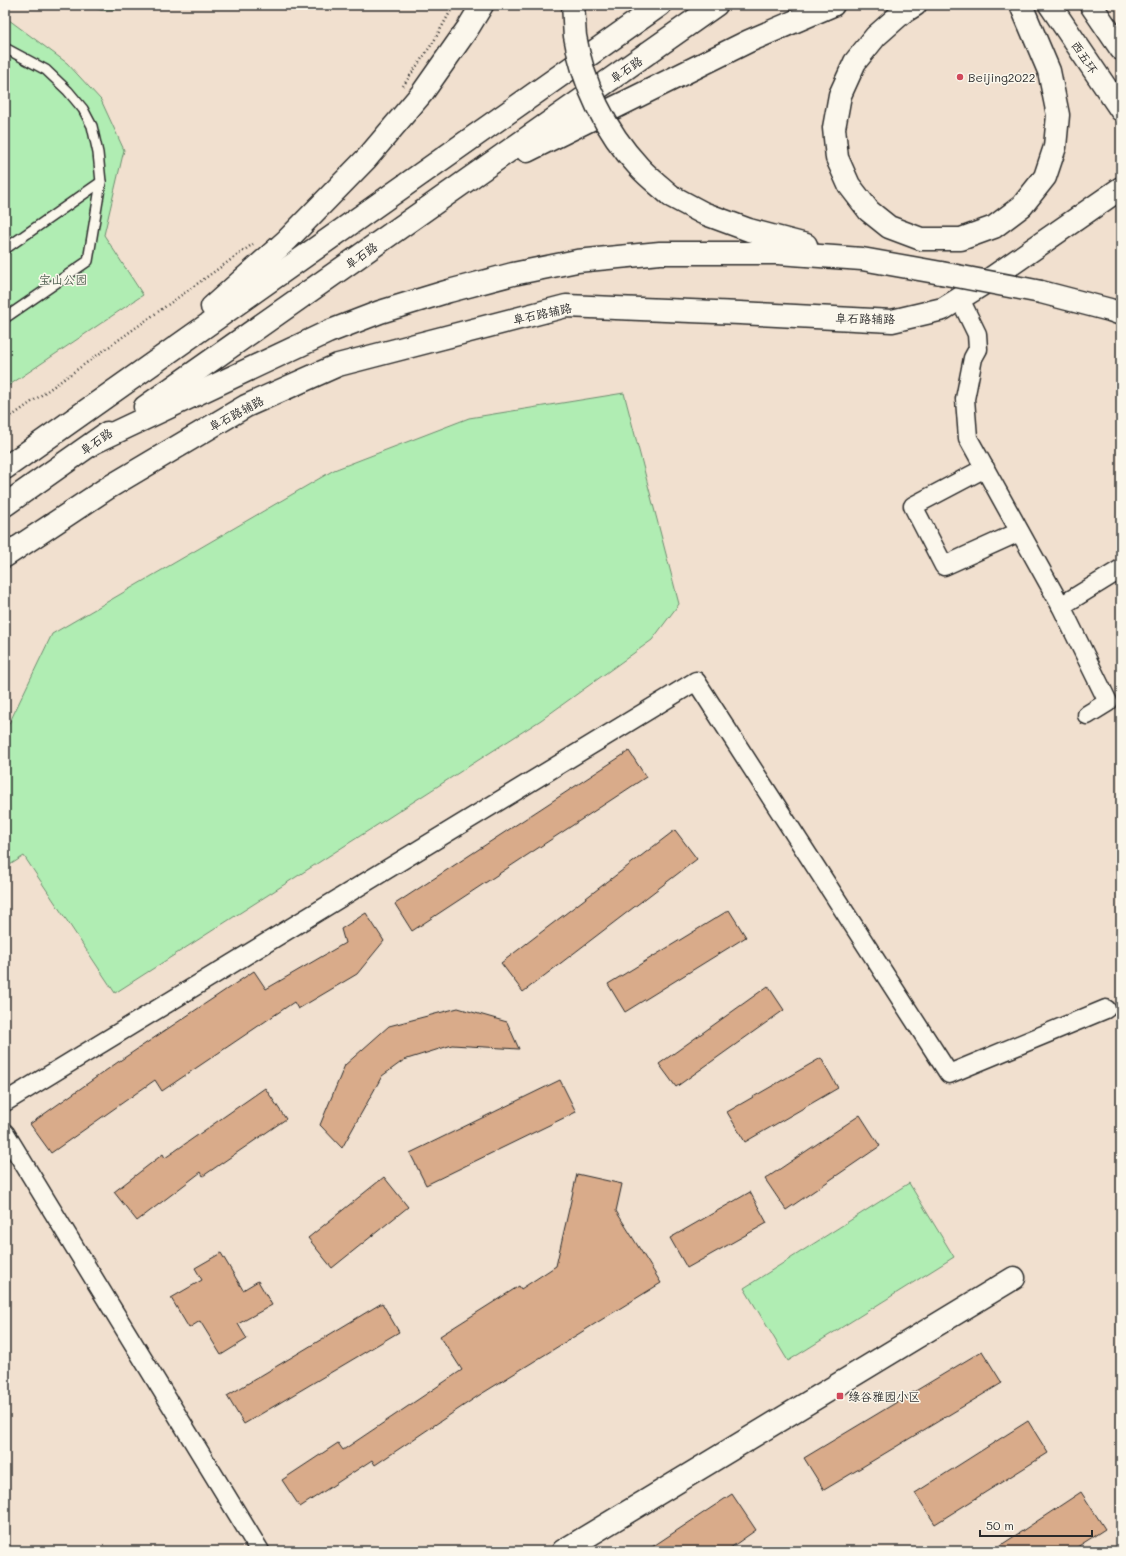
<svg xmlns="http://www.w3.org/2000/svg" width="1126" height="1556" viewBox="0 0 1126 1556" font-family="Mali,'LXGW WenKai TC',sans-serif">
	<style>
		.green { fill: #b0edb3; stroke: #6e8c6f }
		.building { fill: #d9ab8a; stroke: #2b2b2b }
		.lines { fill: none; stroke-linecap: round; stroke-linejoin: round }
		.lane-casing { stroke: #2b2b2b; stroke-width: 12 }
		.street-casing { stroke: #2b2b2b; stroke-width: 21 }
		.secondary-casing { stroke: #2b2b2b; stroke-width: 25 }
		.highway-casing { stroke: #2b2b2b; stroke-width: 25 }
		.path { stroke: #2b2b2b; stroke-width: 2.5; stroke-dasharray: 1 3; stroke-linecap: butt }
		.lane { stroke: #fbf7ec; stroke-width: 9 }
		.street { stroke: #fbf7ec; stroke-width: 18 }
		.secondary { stroke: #fbf7ec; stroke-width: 22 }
		.highway { stroke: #fbf7ec; stroke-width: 22 }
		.highway-bridge-casing { stroke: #2b2b2b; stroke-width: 25; stroke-linecap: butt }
		.highway-bridge { stroke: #fbf7ec; stroke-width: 22 }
		.poi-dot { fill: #d1495b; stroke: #fbf7ec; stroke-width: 1.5 }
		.labels { text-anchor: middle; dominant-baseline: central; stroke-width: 3; stroke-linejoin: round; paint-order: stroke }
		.street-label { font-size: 12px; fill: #2b2b2b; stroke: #fbf7ec }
		.poi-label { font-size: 12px; fill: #2b2b2b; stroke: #fbf7ec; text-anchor: start }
		.park-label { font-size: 12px; fill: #4c5c4d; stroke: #fbf7ec }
	</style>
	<rect width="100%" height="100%" fill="#f1e0cf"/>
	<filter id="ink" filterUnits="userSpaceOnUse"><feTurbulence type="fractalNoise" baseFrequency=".025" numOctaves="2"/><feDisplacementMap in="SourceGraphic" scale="8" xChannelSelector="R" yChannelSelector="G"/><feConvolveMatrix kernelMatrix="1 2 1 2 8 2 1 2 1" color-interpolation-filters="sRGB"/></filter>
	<g filter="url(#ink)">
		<g class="green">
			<polygon points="85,5 170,5 162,7 101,10"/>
			<polygon points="5,17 67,63 101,100 124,150 104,235 143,295 5,388"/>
			<polygon points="624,393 679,604 652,640 541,720 115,993 24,856 5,868 5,732 52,634 334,470 469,418"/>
			<polygon points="909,1183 954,1257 788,1361 744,1288"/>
		</g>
		<g class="building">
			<polygon points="629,751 646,777 412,931 395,904"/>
			<polygon points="675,830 697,859 523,992 501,963"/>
			<polygon points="729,910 746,937 625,1012 608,984"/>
			<polygon points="366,913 384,941 357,974 298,1009 294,1002 162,1091 155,1080 51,1153 30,1124 118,1062 254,971 266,989 345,943 341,929"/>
			<polygon points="768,986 784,1010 676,1087 659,1064"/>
			<polygon points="458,1008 507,1022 519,1049 452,1045 404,1060 382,1076 342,1148 320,1125 345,1065 389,1026"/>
			<polygon points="821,1058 838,1088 745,1142 727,1112"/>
			<polygon points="560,1080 576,1112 426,1185 410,1153"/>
			<polygon points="265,1088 286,1119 203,1176 201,1172 137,1221 114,1192 163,1154 165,1158"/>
			<polygon points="860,1115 880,1146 786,1210 765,1179"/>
			<polygon points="577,1174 622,1184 616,1211 661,1283 478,1396 375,1465 372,1460 300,1507 282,1480 338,1443 343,1450 462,1370 440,1336 519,1286 521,1289 556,1266"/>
			<polygon points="384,1177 408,1207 332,1268 308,1238"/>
			<polygon points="750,1192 767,1223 687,1268 670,1238"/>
			<polygon points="221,1253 243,1290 258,1281 272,1305 238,1324 247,1339 221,1355 200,1321 189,1328 171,1298 202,1280 195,1268"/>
			<polygon points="382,1303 399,1332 244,1424 227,1396"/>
			<polygon points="982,1351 1002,1383 824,1490 804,1458"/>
			<polygon points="1028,1421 1048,1453 935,1524 915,1493"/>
			<polygon points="1081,1492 1105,1529 1071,1551 992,1551"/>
			<polygon points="732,1494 756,1530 726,1551 646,1551"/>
		</g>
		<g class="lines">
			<defs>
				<g id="lane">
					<polyline points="5,48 46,70 68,91 83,109 92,126 98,153 101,182 88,261 5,318"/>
					<polyline points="5,249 101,182"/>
				</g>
				<g id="street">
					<polyline points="960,299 977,334 978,349 973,358 965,399 968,438 1061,606 1121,569"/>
					<polyline points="985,468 913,506 944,566 1019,532"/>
					<polyline points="1061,606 1108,702 1087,715"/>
					<polyline points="5,1102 696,681 949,1074 1106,1009"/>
					<polyline points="5,1133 260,1551"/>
				</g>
				<g id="secondary">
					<polyline points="5,556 106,489 246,406 338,365 566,306 740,313 892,321 943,309 983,284 1121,188"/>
					<polyline points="563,1551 1014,1278"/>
				</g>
				<g id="highway">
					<polyline points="915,5 902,13 876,36 855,62 840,95 834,128 837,158 849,185 869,211 889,227 921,239 961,239 994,227 1022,206 1045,177 1055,147 1058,115 1049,71 1021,5"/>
					<polyline points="1050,5 1121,110"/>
					<polyline points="1091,5 1121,49"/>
					<polyline points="527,151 749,41 833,5"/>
					<polyline points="671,196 703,213 749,230 806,245"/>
					<polyline points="1041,292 1110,310 1121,314"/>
					<polyline points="212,307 287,240 367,158 423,92 468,28 482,5"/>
					<polyline points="145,407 716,5"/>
					<polyline points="95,442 328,332 380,312 449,291 513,274 577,261 660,253 778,253 862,259 941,273"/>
					<polyline points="5,468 660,5"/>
					<polyline points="5,505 107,433"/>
					<polyline points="5,552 16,548"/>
				</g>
			</defs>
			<use href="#lane" class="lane-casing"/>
			<use href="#street" class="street-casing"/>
			<use href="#secondary" class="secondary-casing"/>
			<use href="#highway" class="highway-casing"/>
			<g class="path">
				<polyline points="403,86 434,41 454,5"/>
				<polyline points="5,421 253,244"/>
			</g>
			<use href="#lane" class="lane"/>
			<use href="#street" class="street"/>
			<use href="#secondary" class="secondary"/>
			<use href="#highway" class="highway"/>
			<defs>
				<g id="highway-bridge">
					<path d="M573,5C574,15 574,26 575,36C583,84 605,131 639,167C648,177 660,186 671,196"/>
					<polyline points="941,273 1041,292"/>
				</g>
			</defs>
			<use href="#highway-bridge" class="highway-bridge-casing"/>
			<use href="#highway-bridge" class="highway-bridge"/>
		</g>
	</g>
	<g class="poi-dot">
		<circle cx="960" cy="77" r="4"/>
		<rect x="836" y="1392" width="8" height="8" rx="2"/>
	</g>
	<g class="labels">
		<g class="street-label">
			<text transform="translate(1085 57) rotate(56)">西五环</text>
			<text transform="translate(626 69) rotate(-35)">阜石路</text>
			<text transform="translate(361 255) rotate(-35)">阜石路</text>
			<text transform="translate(542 313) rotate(-12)">阜石路辅路</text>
			<text transform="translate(865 318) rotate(1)">阜石路辅路</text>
			<text transform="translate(236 413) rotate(-28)">阜石路辅路</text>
			<text transform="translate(96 441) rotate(-35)">阜石路</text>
		</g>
		<g class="poi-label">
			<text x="968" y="77">Beijing2022</text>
			<text x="848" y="1396">绿谷雅园小区</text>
		</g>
		<g class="park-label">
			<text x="63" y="279">宝山公园</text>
		</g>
	</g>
	<rect width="1126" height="1556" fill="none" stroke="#fbf7ec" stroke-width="20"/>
	<rect x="10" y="10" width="1106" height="1536" fill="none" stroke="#2b2b2b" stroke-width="1.5" filter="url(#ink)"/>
	<path d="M980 1530v6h112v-6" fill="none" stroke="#2b2b2b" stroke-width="2"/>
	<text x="986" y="1530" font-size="12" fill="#2b2b2b" stroke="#fbf7ec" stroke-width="3" paint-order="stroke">50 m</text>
</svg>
